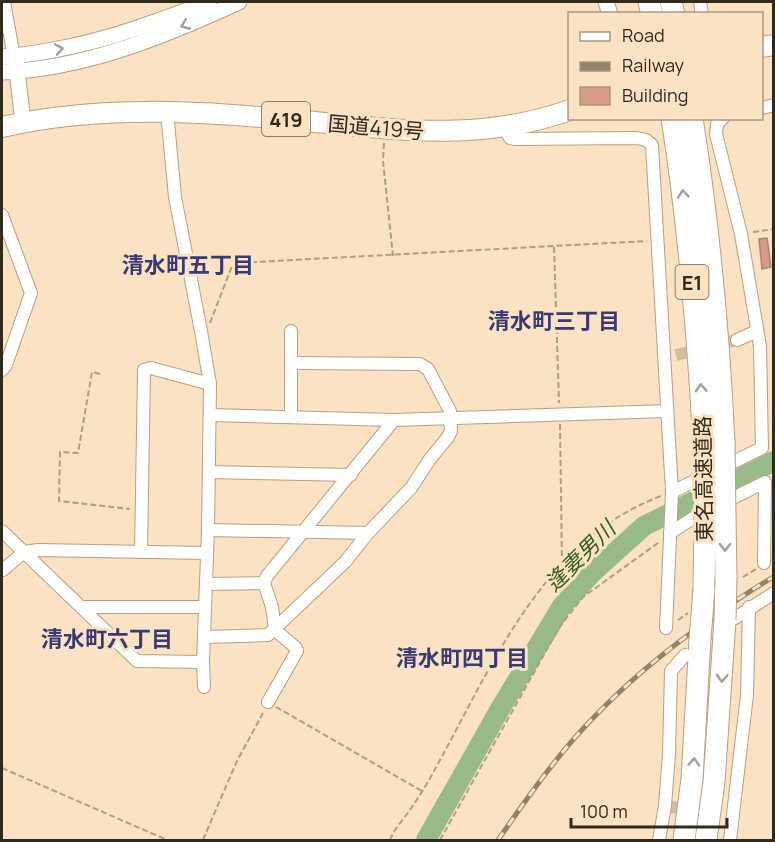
<svg xmlns="http://www.w3.org/2000/svg" width="775" height="842" viewBox="0 0 775 842" font-family="Manrope,'Noto Sans JP',sans-serif">
	<style>
		.lines { fill: none; stroke-linecap: round; stroke-linejoin: round }
		.river { stroke: #97ba88; stroke-width: 20 }
		.building { fill: #d69b83; stroke: #a88476; stroke-width: 1.5 }
		.minor-tunnel { stroke: #d2bda1; stroke-width: 12; stroke-dasharray: 12 6; stroke-linecap: butt }
		.minor-casing { stroke: #b7a082; stroke-width: 14 }
		.tertiary-casing { stroke: #b7a082; stroke-width: 17 }
		.trunk-casing { stroke: #b7a082; stroke-width: 22 }
		.motorway-casing { stroke: #b7a082; stroke-width: 23 }
		.path { stroke: #af9d84; stroke-width: 2; stroke-dasharray: 6 3; stroke-linecap: butt }
		.minor { stroke: #fff; stroke-width: 12 }
		.tertiary { stroke: #fff; stroke-width: 15 }
		.trunk { stroke: #fff; stroke-width: 20 }
		.motorway { stroke: #fff; stroke-width: 21 }
		.rail-casing { stroke: #92826c; stroke-width: 5 }
		.rail { stroke: #fae2c2; stroke-width: 3; stroke-dasharray: 9; stroke-linecap: butt }
		.motorway-bridge-casing { stroke: #b7a082; stroke-width: 23; stroke-linecap: butt }
		.motorway-bridge { stroke: #fff; stroke-width: 21 }
		.oneway { stroke: #a39f99 }
		.labels { text-anchor: middle; dominant-baseline: central; stroke-width: 6; stroke-linejoin: round; paint-order: stroke }
		.shield { fill: #fae2c2; stroke: #6e604e; stroke-width: 1.5 }
		.shield-label { font-size: 20px; font-weight: bold; fill: #32291d }
		.street-label { font-size: 21px; fill: #32291d; stroke: #fae2c2 }
		.neighbourhood-label { font-size: 22px; font-weight: bold; fill: #373a76; stroke: #fae2c2 }
		.water-label { font-size: 22px; font-style: italic; fill: #335f1b; stroke: #fae2c2 }
	</style>
	<rect width="100%" height="100%" fill="#fae2c2"/>
	<g class="lines">
		<polyline class="river" points="426,840 500,709 562,606 593,572 644,526 774,461"/>
	</g>
	<polygon class="building" points="767,238 771,267 762,269 759,239"/>
	<g class="lines">
		<g class="minor-tunnel">
			<polyline points="676,355 737,340"/>
			<polyline points="671,807 723,813"/>
		</g>
		<defs>
			<g id="minor">
				<polyline points="4,2 14,57"/>
				<polyline points="700,2 702,14"/>
				<polyline points="762,108 774,105"/>
				<polyline points="505,128 510,138 515,139 637,138 646,140 652,145 672,492 666,628"/>
				<polyline points="2,215 31,293 6,365 2,370"/>
				<polyline points="291,331 291,416"/>
				<polyline points="737,340 757,331"/>
				<polyline points="210,415 394,420 667,411"/>
				<polyline points="209,472 351,475"/>
				<polyline points="672,492 762,448 760,346 741,234 716,134 717,124 723,118"/>
				<polyline points="208,530 368,533"/>
				<polyline points="2,531 137,661 203,662 208,530 210,384 201,331 175,197 167,112"/>
				<polyline points="670,533 693,518 765,482 764,563"/>
				<polyline points="141,552 144,370 151,368 210,384"/>
				<polyline points="3,570 24,552 38,550 206,553"/>
				<polyline points="206,584 264,583"/>
				<polyline points="81,607 205,607"/>
				<polyline points="735,618 774,593"/>
				<polyline points="205,637 268,635 345,562 368,533 411,488 430,459 448,437 451,431 450,411 428,369 420,364 292,363"/>
				<polyline points="203,662 204,687"/>
				<polyline points="268,702 297,651 295,647 275,630 272,607 264,583 267,576 394,420"/>
				<polyline points="659,840 665,806 669,754 671,671 685,655"/>
				<polyline points="730,840 747,695 749,607"/>
			</g>
			<g id="tertiary">
				<polyline points="606,2 610,14"/>
				<path d="M2,57C19,56 36,53 53,50C109,40 156,22 209,2"/>
				<polyline points="16,62 23,122"/>
				<path d="M2,72C84,69 165,36 239,2"/>
			</g>
			<g id="trunk">
				<polyline points="762,47 774,45"/>
				<path d="M2,127C98,105 198,111 295,120C389,129 478,143 570,110"/>
			</g>
			<g id="motorway">
				<polyline points="649,2 652,14"/>
				<polyline points="671,2 674,14"/>
				<path d="M672,118C689,227 698,336 704,446"/>
				<path d="M692,118C709,226 719,334 724,443"/>
				<polyline points="725,516 726,577"/>
				<polyline points="704,589 705,520"/>
				<polyline points="684,840 692,779 700,639"/>
				<polyline points="706,840 714,782 725,620"/>
			</g>
		</defs>
		<use href="#minor" class="minor-casing"/>
		<use href="#tertiary" class="tertiary-casing"/>
		<use href="#trunk" class="trunk-casing"/>
		<use href="#motorway" class="motorway-casing"/>
		<g class="path">
			<polyline points="384,143 383,161 393,256"/>
			<polyline points="753,232 774,229"/>
			<polyline points="554,247 559,403"/>
			<polyline points="210,323 232,266 236,263 647,241"/>
			<polyline points="100,374 92,372 78,453 60,452 59,501 130,509"/>
			<polyline points="560,424 562,562"/>
			<polyline points="743,577 756,569"/>
			<polyline points="678,620 688,613"/>
			<polyline points="276,707 422,791"/>
			<polyline points="2,768 167,840"/>
			<polyline points="203,840 236,763 263,713"/>
			<path d="M390,840C393,831 401,822 407,814C417,800 426,786 434,771C492,667 541,541 661,496"/>
			<polyline points="440,840 560,626 583,597 658,543"/>
		</g>
		<use href="#minor" class="minor"/>
		<use href="#tertiary" class="tertiary"/>
		<use href="#trunk" class="trunk"/>
		<use href="#motorway" class="motorway"/>
		<defs>
			<path id="rail" d="M498,840C528,797 559,752 597,714C631,679 669,648 709,620C730,605 751,589 774,577"/>
		</defs>
		<use href="#rail" class="rail-casing"/>
		<use href="#rail" class="rail"/>
		<defs>
			<g id="motorway-bridge">
				<polyline points="724,443 725,516"/>
				<polyline points="704,446 705,520"/>
				<polyline points="725,620 726,577"/>
				<polyline points="700,639 704,589"/>
			</g>
		</defs>
		<use href="#motorway-bridge" class="motorway-bridge-casing"/>
		<use href="#motorway-bridge" class="motorway-bridge"/>
	</g>
	<defs><path id="oneway-chevron" d="M-2-3.5L2.5 0L-2 3.5" fill="none" stroke-width="1.6" stroke-linecap="round" stroke-linejoin="round" transform="scale(1.5)"/></defs>
	<g class="oneway">
		<use href="#oneway-chevron" transform="translate(185 25) rotate(158)"/>
		<use href="#oneway-chevron" transform="translate(59 49) rotate(-10)"/>
		<use href="#oneway-chevron" transform="translate(683 194) rotate(-96)"/>
		<use href="#oneway-chevron" transform="translate(701 388) rotate(-93)"/>
		<use href="#oneway-chevron" transform="translate(725 547) rotate(90)"/>
		<use href="#oneway-chevron" transform="translate(722 678) rotate(93)"/>
		<use href="#oneway-chevron" transform="translate(694 762) rotate(-86)"/>
	</g>
	<g class="labels">
		<g class="shield">
			<rect x="262" y="102" width="48" height="34" rx="4.5"/>
			<rect x="675.5" y="265" width="33" height="34" rx="4.5"/>
		</g>
		<g class="shield-label">
			<text x="286" y="119">419</text>
			<text x="692" y="282">E1</text>
		</g>
		<g class="street-label">
			<text transform="translate(376 127) rotate(5)">国道419号</text>
			<text transform="translate(703 479) rotate(-91)">東名高速道路</text>
		</g>
		<g class="neighbourhood-label">
			<text x="188" y="265">清水町五丁目</text>
			<text x="554" y="321">清水町三丁目</text>
			<text x="107" y="639">清水町六丁目</text>
			<text x="462" y="658">清水町四丁目</text>
		</g>
		<g class="water-label">
			<text transform="translate(580 556) rotate(-45)">逢妻男川</text>
		</g>
	</g>
	<rect width="775" height="842" fill="none" stroke="#32291d" stroke-width="6"/>
	<rect x="568" y="12" width="195" height="108" fill="#fae2c2" stroke="#aa9880" stroke-width="1.5"/>
	<rect x="580" y="32" width="30" height="9" fill="#ffffff" stroke="#aa9880" stroke-width="1.5"/>
	<text x="622" y="42" font-size="18" fill="#32291d">Road</text>
	<rect x="580" y="62" width="30" height="9" fill="#92826c" stroke="#aa9880" stroke-width="1.5"/>
	<text x="622" y="72" font-size="18" fill="#32291d">Railway</text>
	<rect x="580" y="87" width="30" height="18" fill="#d69b83" stroke="#aa9880" stroke-width="1.5"/>
	<text x="622" y="102" font-size="18" fill="#32291d">Building</text>
	<path d="M571 818v9h156v-9" fill="none" stroke="#32291d" stroke-width="3"/>
	<text x="580" y="818" font-size="18" fill="#32291d" stroke="#fae2c2" stroke-width="4.5" paint-order="stroke">100 m</text>
</svg>
